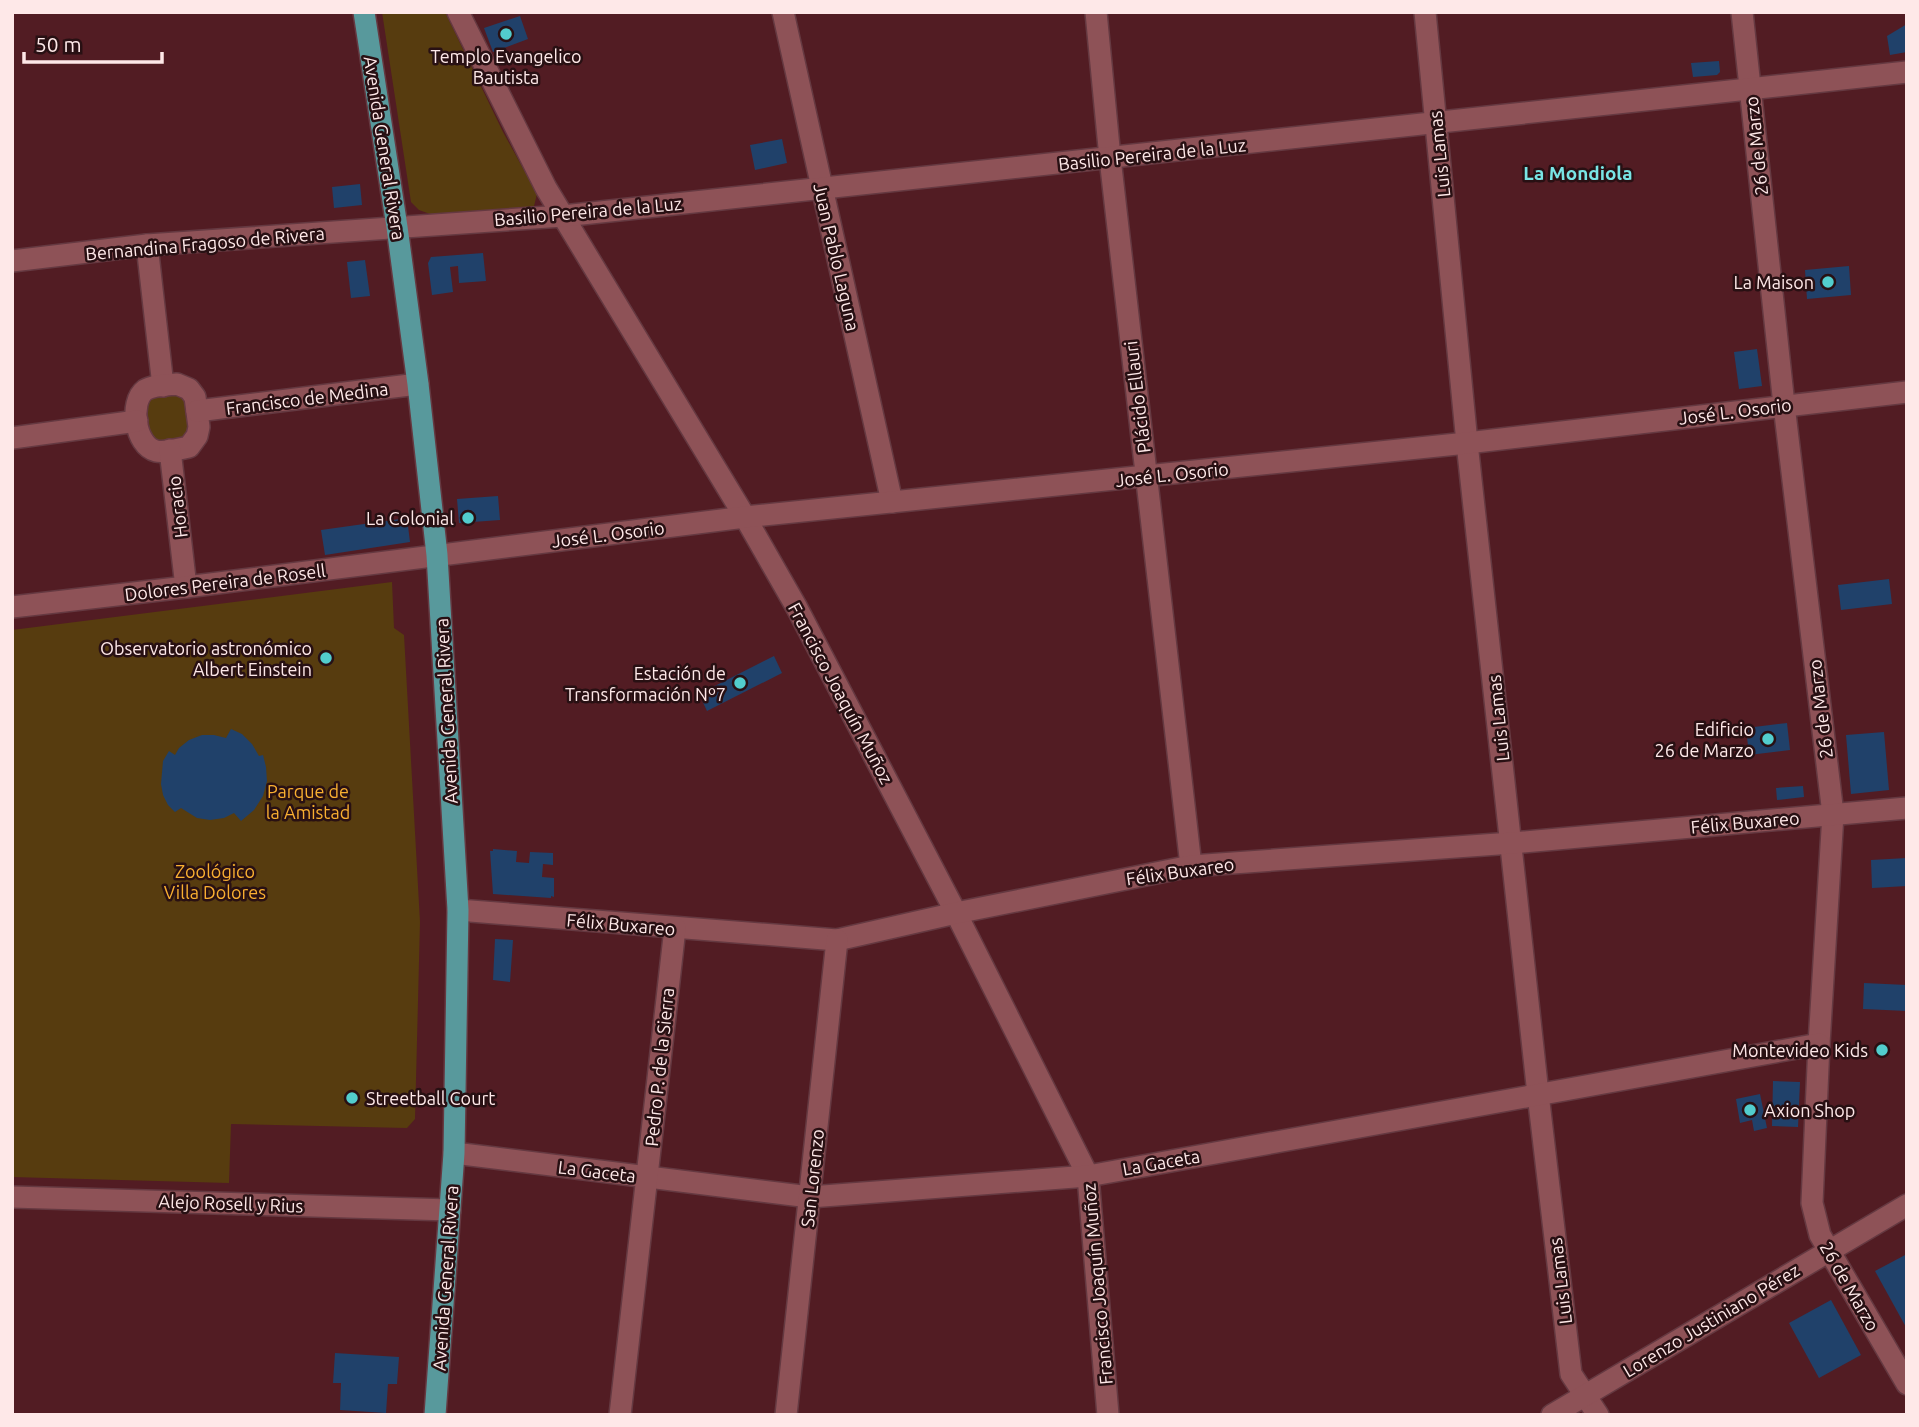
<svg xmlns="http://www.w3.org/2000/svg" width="1919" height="1427" viewBox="0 0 1919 1427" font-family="Ubuntu,sans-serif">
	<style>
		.green { fill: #573c0f }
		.building { fill: #20416a }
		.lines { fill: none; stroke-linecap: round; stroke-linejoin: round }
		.minor-casing { stroke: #653941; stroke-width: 24 }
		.major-casing { stroke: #653941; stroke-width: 24 }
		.minor { stroke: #8e5257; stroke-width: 21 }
		.major { stroke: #58999c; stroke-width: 21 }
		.poi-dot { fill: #52cdcd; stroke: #281013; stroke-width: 2.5 }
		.labels { text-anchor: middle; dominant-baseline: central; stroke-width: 5; stroke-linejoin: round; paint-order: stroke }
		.poi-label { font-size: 18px; fill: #fee8e8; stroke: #281013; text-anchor: end }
		.street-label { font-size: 18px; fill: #fee8e8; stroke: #281013 }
		.park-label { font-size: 18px; fill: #f9af31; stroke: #281013 }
		.neighbourhood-label { font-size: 19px; font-weight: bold; fill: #79e5e5; stroke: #281013 }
	</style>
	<rect width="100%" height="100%" fill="#521c23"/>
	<g class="green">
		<polygon points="382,12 445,12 503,132 537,194 534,206 529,210 430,214 419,210 411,202"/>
		<polygon points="180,395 186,400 189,433 184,439 155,442 149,436 145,405 150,398"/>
		<polygon points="392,582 394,628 404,635 420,922 415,1119 407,1128 231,1124 229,1183 12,1177 12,630"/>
	</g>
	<g class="building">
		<polygon points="520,16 528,39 493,52 484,28"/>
		<polygon points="1907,24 1907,52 1890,55 1887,36"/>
		<polygon points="1719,61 1720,72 1717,75 1693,77 1691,63"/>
		<polygon points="782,139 787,163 755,170 750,145"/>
		<polygon points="360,184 362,205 334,208 332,187"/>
		<polygon points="483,253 486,281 459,283 458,266 450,267 453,292 432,295 428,263 431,257"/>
		<polygon points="365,260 370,296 351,298 347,262"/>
		<polygon points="1849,266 1851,295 1807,299 1805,270"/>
		<polygon points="1757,349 1762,386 1739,389 1734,352"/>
		<polygon points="498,496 500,520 459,523 457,499"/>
		<polygon points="407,518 410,542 325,555 321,530"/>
		<polygon points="1889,579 1892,604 1841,610 1838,585"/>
		<circle cx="326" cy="658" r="8"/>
		<polygon points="774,656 782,673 707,711 699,694"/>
		<polygon points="1787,723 1790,750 1749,755 1746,728"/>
		<polygon points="231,729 242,734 252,744 259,756 263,755 266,767 267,781 263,796 254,810 241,821 234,813 224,818 210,820 197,818 181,808 175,812 168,805 163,795 161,784 163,761 169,751 175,755 179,748 189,740 202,735 214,735 226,738"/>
		<polygon points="1884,732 1889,790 1851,794 1846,735"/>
		<polygon points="1803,786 1804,797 1777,800 1776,788"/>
		<polygon points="493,849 517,851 516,862 529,863 530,852 553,853 553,865 543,864 542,877 554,878 554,897 551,896 551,898 493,894 490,851 493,851"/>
		<polygon points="1907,858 1907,886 1872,888 1871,860"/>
		<polygon points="495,939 513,940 510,982 493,980"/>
		<polygon points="1864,983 1907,985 1907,1011 1863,1009"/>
		<polygon points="1773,1081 1800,1082 1798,1127 1772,1126"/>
		<polygon points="1760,1094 1767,1128 1754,1131 1752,1120 1740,1123 1736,1099"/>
		<polygon points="1907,1254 1907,1329 1875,1271"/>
		<polygon points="1831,1300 1861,1355 1819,1378 1789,1323"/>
		<polygon points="335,1353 399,1357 397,1384 388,1384 386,1413 340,1410 341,1383 333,1383"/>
	</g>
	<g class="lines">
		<defs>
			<g id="minor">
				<polyline points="458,12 546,188 745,517 797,608 956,913 1088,1176 1108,1415"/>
				<polyline points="783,12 892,502"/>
				<polyline points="1096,12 1110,158 1191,866"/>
				<polyline points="1425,12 1467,443 1538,1094 1571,1374 1598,1415"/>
				<polyline points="1742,12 1784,405 1833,814 1819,1044 1812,1203 1820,1235 1907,1384"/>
				<polyline points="147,245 163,386"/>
				<polyline points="12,261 147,245 563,216 1907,72"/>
				<path d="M177,384L189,389L195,397L199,427L197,436L189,447C179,449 165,453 156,451C135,446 129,402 145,390C153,385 167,385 177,384Z"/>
				<polyline points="197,411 418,384"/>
				<polyline points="12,438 137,421"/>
				<polyline points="170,450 186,587"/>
				<polyline points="12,607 186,587 745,517 1467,443 1907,392"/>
				<polyline points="458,910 837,940 956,913 1191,866 1512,843 1907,808"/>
				<polyline points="454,1153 810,1197 1088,1176 1819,1044"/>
				<polyline points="12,1197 450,1210"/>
				<polyline points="620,1415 675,928"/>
				<polyline points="786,1415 837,940"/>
				<polyline points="1552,1415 1907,1205"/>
			</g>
			<polyline id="major" points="364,12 397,227 418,384 437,555 458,910 454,1153 435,1415"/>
		</defs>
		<use href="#minor" class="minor-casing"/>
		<use href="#major" class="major-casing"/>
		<use href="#minor" class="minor"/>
		<use href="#major" class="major"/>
	</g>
	<g class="poi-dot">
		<circle cx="506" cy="34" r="7"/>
		<circle cx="1828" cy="282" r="7"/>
		<circle cx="468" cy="518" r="7"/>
		<circle cx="326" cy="658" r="7"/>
		<circle cx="740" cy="683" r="7"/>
		<circle cx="1768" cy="739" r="7"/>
		<circle cx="1882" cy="1050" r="7"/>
		<circle cx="352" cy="1098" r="7"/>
		<circle cx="1750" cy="1110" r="7"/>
	</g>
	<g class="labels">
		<g class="poi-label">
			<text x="506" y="56" text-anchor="middle">Templo Evangelico<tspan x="506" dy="21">Bautista</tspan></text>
			<text x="1814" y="282">La Maison</text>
			<text x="454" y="518">La Colonial</text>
			<text x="312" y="648">Observatorio astronómico<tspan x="312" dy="21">Albert Einstein</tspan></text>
			<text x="726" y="673">Estación de<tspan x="726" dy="21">Transformación Nº7</tspan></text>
			<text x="1754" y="729">Edificio<tspan x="1754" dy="21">26 de Marzo</tspan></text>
			<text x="1868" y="1050">Montevideo Kids</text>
			<text x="366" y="1098" text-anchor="start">Streetball Court</text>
			<text x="1764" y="1110" text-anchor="start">Axion Shop</text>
		</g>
		<g class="street-label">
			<text transform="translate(1756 146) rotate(-96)">26 de Marzo</text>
			<text transform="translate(385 148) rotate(81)">Avenida General Rivera</text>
			<text transform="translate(1152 154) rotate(-6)">Basilio Pereira de la Luz</text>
			<text transform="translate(1439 154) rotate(-96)">Luis Lamas</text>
			<text transform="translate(588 211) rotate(-5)">Basilio Pereira de la Luz</text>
			<text transform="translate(205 243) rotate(-5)">Bernandina Fragoso de Rivera</text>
			<text transform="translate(837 257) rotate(77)">Juan Pablo Laguna</text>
			<text transform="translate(1137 397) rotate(-97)">Plácido Ellauri</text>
			<text transform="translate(307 398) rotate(-7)">Francisco de Medina</text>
			<text transform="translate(1735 411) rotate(-7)">José L. Osorio</text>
			<text transform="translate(1172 474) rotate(-6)">José L. Osorio</text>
			<text transform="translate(177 507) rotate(-97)">Horacio</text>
			<text transform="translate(608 534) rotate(-7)">José L. Osorio</text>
			<text transform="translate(225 582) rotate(-7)">Dolores Pereira de Rosell</text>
			<text transform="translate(841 693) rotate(62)">Francisco Joaquín Muñoz</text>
			<text transform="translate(1820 709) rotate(-97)">26 de Marzo</text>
			<text transform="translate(446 711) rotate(-93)">Avenida General Rivera</text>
			<text transform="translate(1498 718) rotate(-96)">Luis Lamas</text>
			<text transform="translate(1745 822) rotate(-5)">Félix Buxareo</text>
			<text transform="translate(1180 871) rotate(-8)">Félix Buxareo</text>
			<text transform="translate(621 924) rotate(5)">Félix Buxareo</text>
			<text transform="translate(659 1067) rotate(-84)">Pedro P. de la Sierra</text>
			<text transform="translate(1161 1162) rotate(-10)">La Gaceta</text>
			<text transform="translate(597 1171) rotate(7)">La Gaceta</text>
			<text transform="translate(812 1178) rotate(-84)">San Lorenzo</text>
			<text transform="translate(231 1203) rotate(2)">Alejo Rosell y Rius</text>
			<text transform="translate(445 1278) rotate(-86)">Avenida General Rivera</text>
			<text transform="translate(1560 1281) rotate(-97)">Luis Lamas</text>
			<text transform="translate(1097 1284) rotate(-95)">Francisco Joaquín Muñoz</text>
			<text transform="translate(1850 1286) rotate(60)">26 de Marzo</text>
			<text transform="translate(1711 1320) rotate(-31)">Lorenzo Justiniano Pérez</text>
		</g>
		<g class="park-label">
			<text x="308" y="791">Parque de<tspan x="308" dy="21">la Amistad</tspan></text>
			<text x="215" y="871">Zoológico<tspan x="215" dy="21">Villa Dolores</tspan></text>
		</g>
		<g class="neighbourhood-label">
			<text x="1578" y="173">La Mondiola</text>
		</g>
	</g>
	<rect width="1919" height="1427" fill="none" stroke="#fee8e8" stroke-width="28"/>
	<path d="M24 52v10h138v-10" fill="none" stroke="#fee8e8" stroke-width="3.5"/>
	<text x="35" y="52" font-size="21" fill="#fee8e8" stroke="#281013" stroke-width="5" paint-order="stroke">50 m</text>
</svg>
